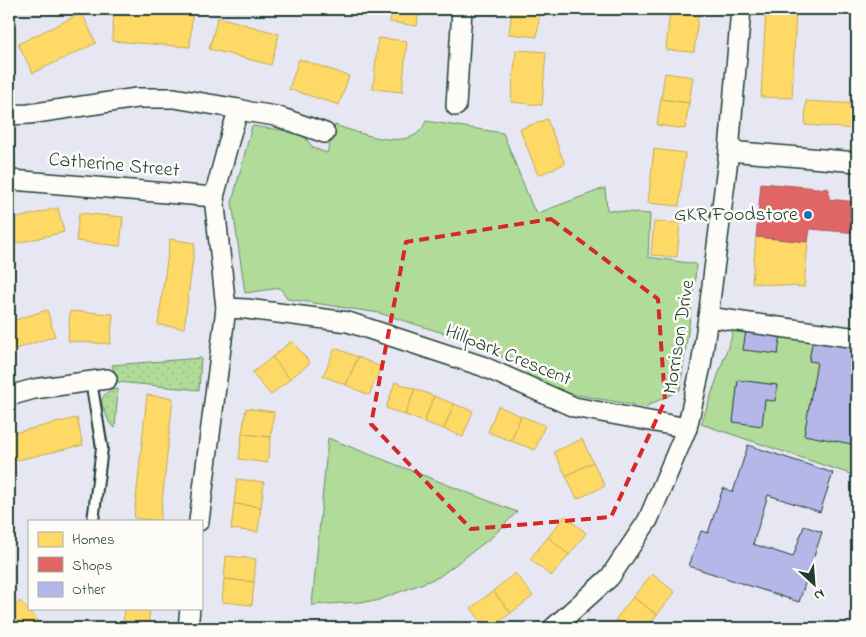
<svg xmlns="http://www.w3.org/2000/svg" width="866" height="637" viewBox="0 0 866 637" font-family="'Indie Flower',sans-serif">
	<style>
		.grass { fill: url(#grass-dots); stroke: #688c66 }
		.green { fill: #b0db99; stroke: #688c66 }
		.homes { fill: #ffd966; stroke: #bcaa57 }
		.shops { fill: #e06666; stroke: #a65a57 }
		.building { fill: #b5b7e9; stroke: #1f3d34 }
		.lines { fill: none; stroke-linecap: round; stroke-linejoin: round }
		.service-casing { stroke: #1f3d34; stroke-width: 14 }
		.minor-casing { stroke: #1f3d34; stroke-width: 22 }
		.service { stroke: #fdfcf7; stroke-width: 10 }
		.minor { stroke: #fdfcf7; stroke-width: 19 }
		.marked { fill: none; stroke: #d62828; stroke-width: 4; stroke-dasharray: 10 6; stroke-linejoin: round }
		.poi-dot { fill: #1f6fb2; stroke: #fdfcf7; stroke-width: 2 }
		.labels { text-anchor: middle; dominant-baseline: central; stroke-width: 5; stroke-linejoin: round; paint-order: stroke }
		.street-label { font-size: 20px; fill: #1f3d34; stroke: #fdfcf7 }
		.poi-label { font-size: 20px; fill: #1f3d34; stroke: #fdfcf7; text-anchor: end }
	</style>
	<defs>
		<pattern id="grass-dots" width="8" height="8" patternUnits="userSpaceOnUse" patternTransform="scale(1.25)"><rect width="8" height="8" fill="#b0db99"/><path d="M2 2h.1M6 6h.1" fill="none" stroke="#97bd84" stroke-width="1.8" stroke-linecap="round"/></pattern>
	</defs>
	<rect width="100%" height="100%" fill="#e7e7f3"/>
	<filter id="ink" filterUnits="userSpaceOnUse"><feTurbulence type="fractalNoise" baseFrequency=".02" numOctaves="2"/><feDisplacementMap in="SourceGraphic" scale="10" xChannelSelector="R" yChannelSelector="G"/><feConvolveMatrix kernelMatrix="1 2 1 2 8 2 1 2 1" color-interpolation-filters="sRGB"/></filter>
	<g filter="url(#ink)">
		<g class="grass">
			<polygon points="201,358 199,390 118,382 112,365"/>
			<path d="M118,389L115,428L110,424L101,402C105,392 107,391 118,389Z"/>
		</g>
		<g class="green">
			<path d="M426,121L503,133L533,208L538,213L605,188L607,210L650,214L648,257L696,264L695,281L680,390L645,407L572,394L534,381L524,368L472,342L379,313L288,299L280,288L245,293L232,202L252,126L302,133L313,148L327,153L335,125C356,132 402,150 420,131C423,129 424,124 426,121Z"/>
			<polygon points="735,327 857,344 857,607 856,607 856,476 701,424"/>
			<polygon points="328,438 517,512 493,536 439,577 376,601 312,605"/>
		</g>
		<g class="homes">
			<polygon points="114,9 192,15 190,47 112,41"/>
			<polygon points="392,9 419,9 417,26 390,22"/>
			<polygon points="512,9 540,9 537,37 509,34"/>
			<polygon points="670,9 699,9 694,52 666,50"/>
			<polygon points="766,9 796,9 792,98 761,97"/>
			<polygon points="82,13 96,43 33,73 18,44"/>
			<polygon points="218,17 279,34 271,65 209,49"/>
			<polygon points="378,38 407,41 402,92 373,89"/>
			<polygon points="516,50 546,52 542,105 511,102"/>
			<polygon points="299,59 349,76 339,105 289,89"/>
			<polygon points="665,73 693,77 689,103 661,99"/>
			<polygon points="661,99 689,103 685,129 657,125"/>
			<polygon points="806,101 857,104 857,129 805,125"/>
			<polygon points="547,119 565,164 538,175 520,129"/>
			<polygon points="654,149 685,153 679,206 648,203"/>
			<polygon points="58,208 64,232 9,245 9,220"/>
			<polygon points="79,213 123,217 120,246 76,241"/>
			<polygon points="654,222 680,223 677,257 651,255"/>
			<polygon points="756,237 808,242 804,287 752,283"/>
			<polygon points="170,239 195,243 184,328 158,325"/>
			<polygon points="47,310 55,336 9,351 9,322"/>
			<polygon points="70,311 113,314 110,344 68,341"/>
			<polygon points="292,341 310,363 290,379 272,357"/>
			<polygon points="335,348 358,357 346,385 323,376"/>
			<polygon points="272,357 290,379 271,395 252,373"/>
			<polygon points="358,357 381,367 369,395 346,385"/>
			<polygon points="395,382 415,389 405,415 386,408"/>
			<polygon points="415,389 434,396 424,422 405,415"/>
			<polygon points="147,395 173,398 160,521 134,518"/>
			<polygon points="434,396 454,404 444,429 424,422"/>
			<polygon points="454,404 473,411 463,437 444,429"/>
			<polygon points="498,406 521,416 511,441 488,432"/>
			<polygon points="246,408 274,412 271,437 242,434"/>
			<polygon points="521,416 545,425 535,450 511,441"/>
			<polygon points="77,418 83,445 9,462 9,434"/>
			<polygon points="242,434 271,437 267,463 239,459"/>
			<polygon points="582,439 593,462 566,476 554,452"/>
			<polygon points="593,462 605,486 577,499 566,476"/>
			<polygon points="237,479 264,482 261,507 234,504"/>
			<polygon points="234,504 261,507 258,532 231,529"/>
			<polygon points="565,516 586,533 569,555 548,537"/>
			<polygon points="548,537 569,555 551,576 530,559"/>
			<polygon points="226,556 256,559 254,582 224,579"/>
			<polygon points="515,573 533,596 511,613 493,591"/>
			<polygon points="652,574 675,592 657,615 633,597"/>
			<polygon points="224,579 254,582 252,605 222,602"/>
			<polygon points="493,591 511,613 491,628 486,628 471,608"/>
			<polygon points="633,597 657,615 646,628 625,628 615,620"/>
			<polygon points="20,601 45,628 10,628 9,626 9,611"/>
			<polygon points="125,608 150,608 148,628 123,626"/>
			<polygon points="245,620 253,628 236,628"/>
			<polygon points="456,622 458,628 438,628"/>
		</g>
		<polygon class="shops" points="761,183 829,189 829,199 857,202 857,233 810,229 808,242 756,237"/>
		<g class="building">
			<polygon points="746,330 781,333 778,354 743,350"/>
			<polygon points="813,338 857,346 857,445 804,435 817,362 809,361"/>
			<polygon points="738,380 777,385 775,401 765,400 762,426 733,422"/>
			<polygon points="748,445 833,473 820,512 768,495 753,544 793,557 804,526 822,532 799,602 689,566 701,531 708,533 723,488 733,492"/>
		</g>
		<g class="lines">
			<defs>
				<polyline id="service" points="91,381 102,448 93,521"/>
				<g id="minor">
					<polyline points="456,106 462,9"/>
					<polyline points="9,115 29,114 137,98 174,98 239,109"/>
					<polyline points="729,151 857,162"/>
					<polyline points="9,181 12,180 214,197"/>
					<polyline points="226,308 214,197 232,130 239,109 250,112 276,116 325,133"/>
					<polyline points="708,317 857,338"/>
					<polyline points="9,396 34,389 107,379"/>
					<polyline points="199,521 226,308 247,309 348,322 482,366 574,407 687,428"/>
					<polyline points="188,628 190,608"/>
					<polyline points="553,628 610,577 648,520 687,428 701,366 708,317 729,151 741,9"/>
				</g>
			</defs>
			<use href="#service" class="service-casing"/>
			<use href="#minor" class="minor-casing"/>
			<use href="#service" class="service"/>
			<use href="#minor" class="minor"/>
		</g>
	</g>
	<path class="marked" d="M551,219L658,299L665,401L611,517L471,529L371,424L406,242Z"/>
	<circle class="poi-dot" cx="808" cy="215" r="5"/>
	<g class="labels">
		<g class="street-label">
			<text transform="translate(114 166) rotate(5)">Catherine Street</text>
			<text transform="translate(680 337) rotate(-81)">Morrison Drive</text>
			<text transform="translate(508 356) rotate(22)">Hillpark Crescent</text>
		</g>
		<g class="poi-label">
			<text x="798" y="215">GKR Foodstore</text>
		</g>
	</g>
	<rect width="866" height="637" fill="none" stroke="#fdfcf7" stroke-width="30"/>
	<rect x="15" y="15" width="836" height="607" fill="none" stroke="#1f3d34" stroke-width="2" filter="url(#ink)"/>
	<rect x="28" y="520" width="175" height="90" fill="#fdfcf7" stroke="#a4b0a9"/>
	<rect x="38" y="532" width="25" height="15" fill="#ffd966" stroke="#a4b0a9"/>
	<text x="72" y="544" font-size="15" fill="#1f3d34">Homes</text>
	<rect x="38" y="557" width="25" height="15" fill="#e06666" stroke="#a4b0a9"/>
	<text x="72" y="570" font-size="15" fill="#1f3d34">Shops</text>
	<rect x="38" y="582" width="25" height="15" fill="#b5b7e9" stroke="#a4b0a9"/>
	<text x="72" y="594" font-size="15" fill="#1f3d34">Other</text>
	<g transform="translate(814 584) rotate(154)" stroke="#fdfcf7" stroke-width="4" paint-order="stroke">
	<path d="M0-4L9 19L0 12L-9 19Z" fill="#1f3d34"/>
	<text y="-8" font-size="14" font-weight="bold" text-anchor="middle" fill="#1f3d34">N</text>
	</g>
</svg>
